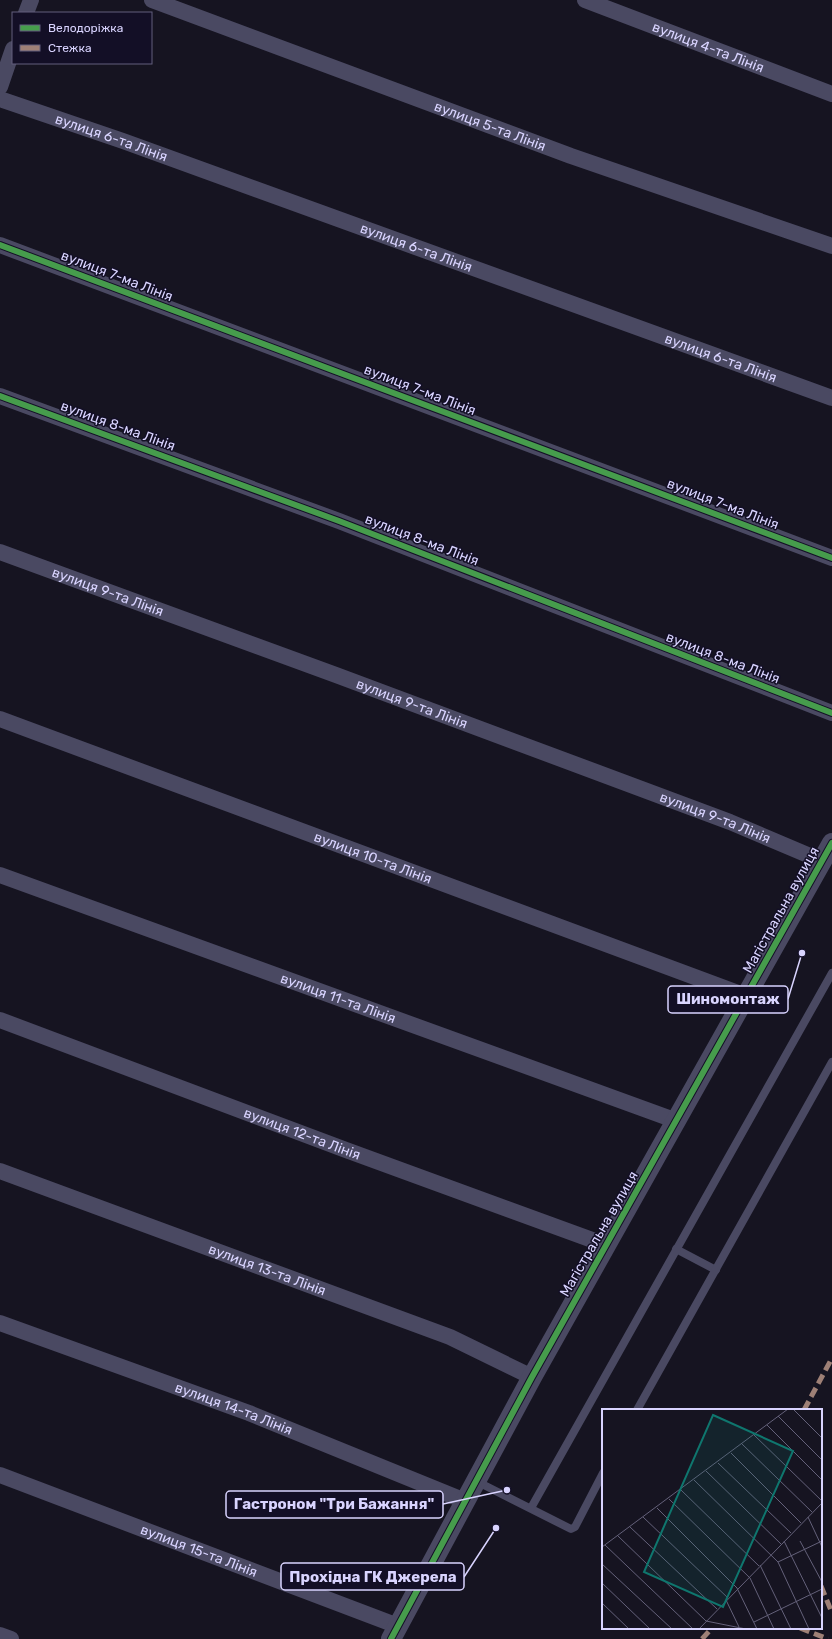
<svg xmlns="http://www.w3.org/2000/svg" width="832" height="1639" viewBox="0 0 832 1639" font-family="Rubik,sans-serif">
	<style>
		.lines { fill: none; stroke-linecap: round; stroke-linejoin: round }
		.service { stroke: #4a4962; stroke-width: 8 }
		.minor { stroke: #4a4962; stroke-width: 16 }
		.tertiary { stroke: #4a4962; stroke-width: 20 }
		.quiet { stroke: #9e8076; stroke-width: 5; stroke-dasharray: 10 5; stroke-linecap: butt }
		.cycleway-casing { stroke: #130f26; stroke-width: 8 }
		.cycleway { stroke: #469c4c; stroke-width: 6 }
		.labels { text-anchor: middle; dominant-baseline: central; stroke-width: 3; stroke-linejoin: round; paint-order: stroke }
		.street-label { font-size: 14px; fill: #d9d4ff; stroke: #130f26 }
		.inset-road { fill: none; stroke: #64617a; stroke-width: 1 }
		.view { fill: #0f766e; fill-opacity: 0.15; stroke: #0f766e; stroke-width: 2 }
		.inset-edge { fill: none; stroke: #d9d4ff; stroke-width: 2 }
		.leader { fill: none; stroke: #d9d4ff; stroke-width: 1.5 }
		.callout-dot { fill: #d9d4ff; stroke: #130f26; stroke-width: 1.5 }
		.callout { fill: #130f26; stroke: #d9d4ff; stroke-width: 1.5 }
		.callout-label { font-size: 15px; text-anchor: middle; font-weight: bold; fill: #d9d4ff }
	</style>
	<rect width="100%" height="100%" fill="#161421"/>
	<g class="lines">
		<g class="service">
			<polyline points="676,1249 716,1270"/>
			<polyline points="637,1410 832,1062"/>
			<polyline points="476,1481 571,1529 575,1527 603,1473"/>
			<polyline points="531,1508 832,973"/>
		</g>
		<g class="minor">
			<path id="s1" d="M152,0L571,156L832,246"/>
			<path id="s2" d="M585,0L832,94"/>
			<polyline points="26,13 31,0"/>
			<polyline points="0,87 13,49"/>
			<path id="s3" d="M0,99L123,141L832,398"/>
			<polyline points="0,245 832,558"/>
			<polyline points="0,396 339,521 832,713"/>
			<path id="s4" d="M0,552L336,675L730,822L822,861"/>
			<path id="s5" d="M0,719L746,996"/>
			<path id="s6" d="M0,875L677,1121"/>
			<path id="s7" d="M0,1020L346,1150L606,1245"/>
			<path id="s8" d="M0,1171L450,1337L532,1377"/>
			<path id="s9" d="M0,1323L249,1413L465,1501"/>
			<path id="s10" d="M0,1475L398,1626"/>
			<polyline points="0,1635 11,1639"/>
		</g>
		<polyline class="tertiary" points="391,1639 532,1377 832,843"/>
		<g class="quiet">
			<polyline points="804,1410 832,1358"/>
			<polyline points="821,1586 832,1613"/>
			<polyline points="800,1628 828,1639"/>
			<polyline points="702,1639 712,1628"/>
		</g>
		<defs>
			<g id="cycleway">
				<polyline points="0,245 832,558"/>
				<polyline points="0,396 339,521 832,713"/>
				<polyline points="391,1639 532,1377 832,843"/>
			</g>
		</defs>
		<use href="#cycleway" class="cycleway-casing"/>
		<use href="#cycleway" class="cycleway"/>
	</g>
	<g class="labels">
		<g class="street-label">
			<text stroke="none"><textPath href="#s2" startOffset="132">вулиця 4-та Лінія</textPath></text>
			<text stroke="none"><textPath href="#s1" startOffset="361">вулиця 5-та Лінія</textPath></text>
			<text stroke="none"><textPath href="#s3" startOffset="118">вулиця 6-та Лінія</textPath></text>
			<text stroke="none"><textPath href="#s3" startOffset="442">вулиця 6-та Лінія</textPath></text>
			<text transform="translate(117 276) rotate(21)">вулиця 7-ма Лінія</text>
			<text stroke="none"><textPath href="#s3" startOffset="766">вулиця 6-та Лінія</textPath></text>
			<text transform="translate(420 390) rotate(21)">вулиця 7-ма Лінія</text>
			<text transform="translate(118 426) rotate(20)">вулиця 8-ма Лінія</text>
			<text transform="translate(723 504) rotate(21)">вулиця 7-ма Лінія</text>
			<text transform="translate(422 540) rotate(21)">вулиця 8-ма Лінія</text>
			<text stroke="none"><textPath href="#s4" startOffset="115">вулиця 9-та Лінія</textPath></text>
			<text transform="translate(723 658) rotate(21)">вулиця 8-ма Лінія</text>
			<text stroke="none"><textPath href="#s4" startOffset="439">вулиця 9-та Лінія</textPath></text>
			<text stroke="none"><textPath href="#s4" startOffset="763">вулиця 9-та Лінія</textPath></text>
			<text stroke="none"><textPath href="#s5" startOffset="398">вулиця 10-та Лінія</textPath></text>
			<text transform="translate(781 910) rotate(-61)">Магістральна вулиця</text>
			<text stroke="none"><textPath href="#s6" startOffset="360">вулиця 11-та Лінія</textPath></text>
			<text stroke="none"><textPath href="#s7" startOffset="323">вулиця 12-та Лінія</textPath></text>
			<text transform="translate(599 1234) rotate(-60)">Магістральна вулиця</text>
			<text stroke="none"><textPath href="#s8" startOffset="285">вулиця 13-та Лінія</textPath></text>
			<text stroke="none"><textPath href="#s9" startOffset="249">вулиця 14-та Лінія</textPath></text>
			<text stroke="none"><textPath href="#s10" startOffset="213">вулиця 15-та Лінія</textPath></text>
		</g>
	</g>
	<g transform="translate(602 1409)">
		<rect width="220" height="220" fill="#161421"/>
		<path class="inset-road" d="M191,0L220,29M176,7L220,51M165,16L220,71M152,26L220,92M140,35L210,103M129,44L199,114M116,54L189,124M104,62L179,135M92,71L176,153L207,220M79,81L157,157M67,90L148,169L172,220M55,99L135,179L155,220M41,108L126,189M206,108L220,138M28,118L115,200M16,127L104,212L144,220M182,132L220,209M198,132L220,173M3,136L91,220M0,138L186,0M176,153L220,132M0,155L70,220M158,156L189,220M0,174L48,220M124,191L137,218M0,194L27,220M152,213L220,180M97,220L220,94"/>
		<path class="view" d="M111,6L191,42L121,198L42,163Z"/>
		<rect width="220" height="220" class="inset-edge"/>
	</g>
	<path class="leader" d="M802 953L788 999M507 1490L443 1504M496 1528L464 1577"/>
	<g class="callout-dot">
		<circle cx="802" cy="953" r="4"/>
		<circle cx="507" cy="1490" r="4"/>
		<circle cx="496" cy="1528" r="4"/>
	</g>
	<g class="callout">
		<rect x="668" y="986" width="120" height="27" rx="4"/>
		<rect x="226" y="1491" width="217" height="27" rx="4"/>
		<rect x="281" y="1563" width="183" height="27" rx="4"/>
	</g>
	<g class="callout-label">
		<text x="728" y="1004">Шиномонтаж</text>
		<text x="334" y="1509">Гастроном "Три Бажання"</text>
		<text x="373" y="1582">Прохідна ГК Джерела</text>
	</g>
	<rect x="12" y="12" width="140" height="52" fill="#130f26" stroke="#625e7d"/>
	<rect x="20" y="25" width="20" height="6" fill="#469c4c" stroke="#625e7d"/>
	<text x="48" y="32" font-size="12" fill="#d9d4ff">Велодоріжка</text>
	<rect x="20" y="45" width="20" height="6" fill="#9e8076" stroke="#625e7d"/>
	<text x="48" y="52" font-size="12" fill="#d9d4ff">Стежка</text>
</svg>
